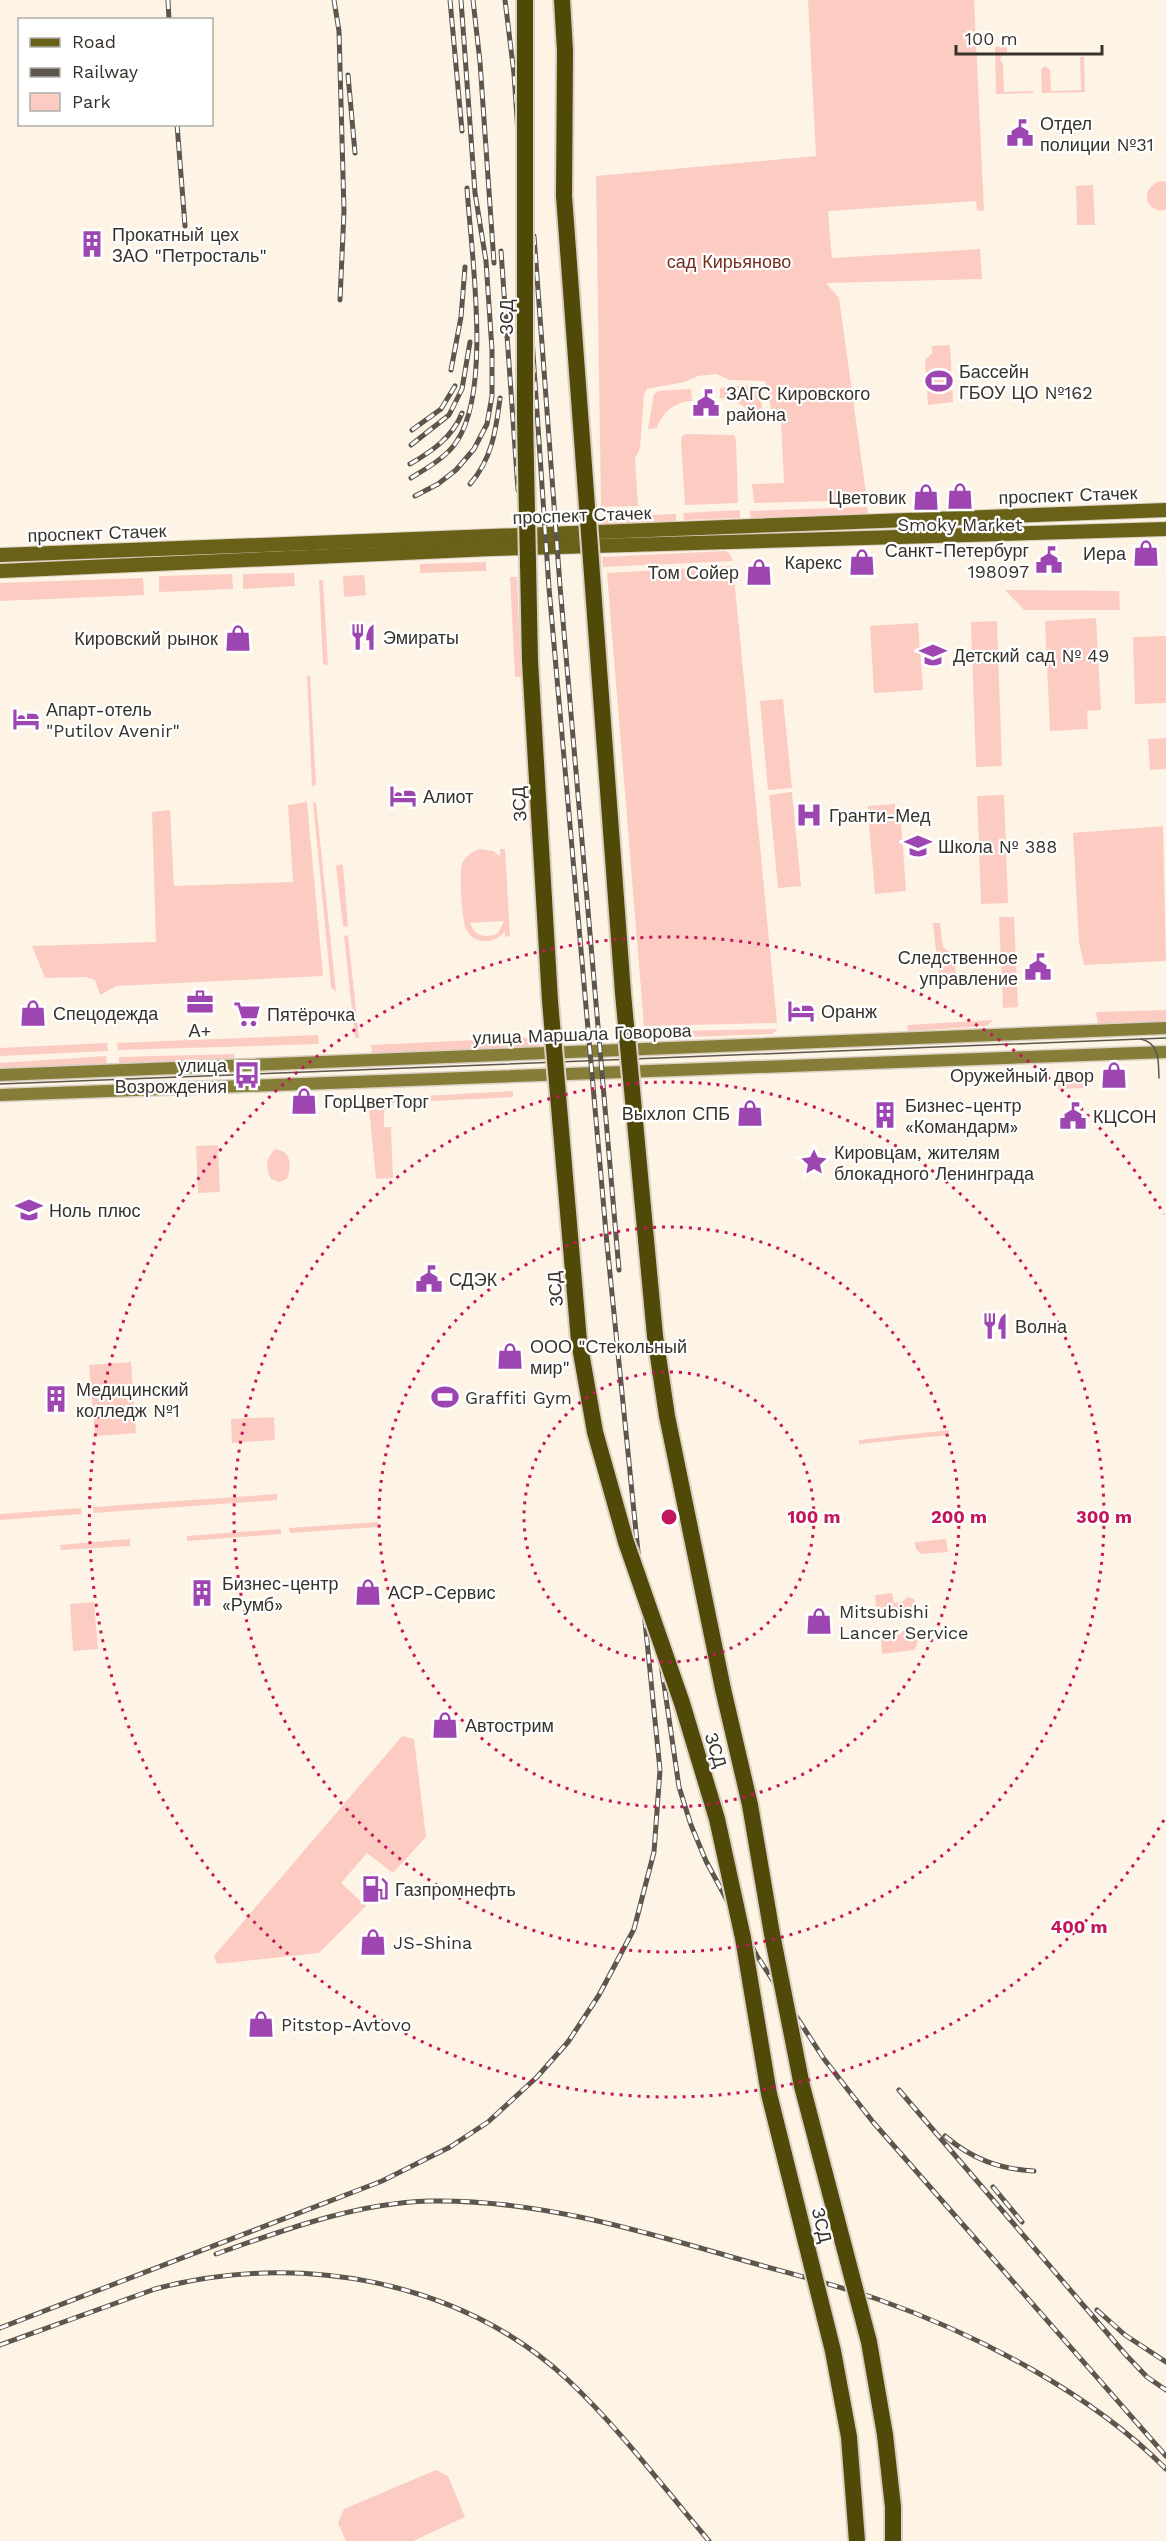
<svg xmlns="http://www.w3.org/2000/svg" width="1166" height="2541" viewBox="0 0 1166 2541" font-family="'Work Sans',sans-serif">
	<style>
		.green { fill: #fcccc3; fill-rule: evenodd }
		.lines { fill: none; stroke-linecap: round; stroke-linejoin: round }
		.secondary-casing { stroke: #dad1c4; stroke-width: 15 }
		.primary-casing { stroke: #dad1c4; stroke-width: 16 }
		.highway-casing { stroke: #dad1c4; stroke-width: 20 }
		.secondary { stroke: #867d38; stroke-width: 12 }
		.primary { stroke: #696118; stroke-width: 14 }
		.highway { stroke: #504907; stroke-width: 16 }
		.tram { stroke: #5c564d; stroke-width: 1.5 }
		.rail-casing { stroke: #5c564d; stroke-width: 5 }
		.rail { stroke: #fff; stroke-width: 3; stroke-dasharray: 9; stroke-linecap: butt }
		.highway-bridge-casing { stroke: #dad1c4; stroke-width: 20; stroke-linecap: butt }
		.highway-bridge { stroke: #504907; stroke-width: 16 }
		.ring { fill: none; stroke: #c2185b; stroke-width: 3; stroke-dasharray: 3 6 }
		.labels { text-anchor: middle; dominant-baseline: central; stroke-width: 4.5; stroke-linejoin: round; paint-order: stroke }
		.poi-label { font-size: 18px; fill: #37322b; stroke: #fff; text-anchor: start }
		.park-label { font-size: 18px; fill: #742c21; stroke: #fff }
		.street-label { font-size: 18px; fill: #37322b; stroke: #fff }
		.centre { fill: #c2185b; stroke: #fff; stroke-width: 3 }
		.ring-label { font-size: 18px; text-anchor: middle; font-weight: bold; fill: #c2185b; stroke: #fff; stroke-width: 4.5; stroke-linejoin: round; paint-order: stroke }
	</style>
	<rect width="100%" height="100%" fill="#fef4e5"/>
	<g class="green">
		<polygon points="808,0 974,0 984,211 977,210 976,201 828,211 832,258 980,249 982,279 826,283 839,298 867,500 754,503 752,484 784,483 781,421 773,417 765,381 730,380 716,374 698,376 684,382 647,389 644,395 640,448 635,459 638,506 601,507 596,176 816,156"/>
		<polygon points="1007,46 1007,52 1003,53 1000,60 1003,64 1004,92 1033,91 1033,93 996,94 995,47"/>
		<polygon points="1080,57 1084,57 1085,92 1042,93 1041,69 1045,66 1050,70 1051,91 1081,90"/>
		<path d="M1160,181L1166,182V210C1145,214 1139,189 1160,181Z"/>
		<polygon points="1093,185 1095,225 1077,225 1076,186"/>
		<polygon points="950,345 953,402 928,405 925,360 932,353 932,346"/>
		<path d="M749,385L760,392L764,423H757C749,408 738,400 720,398V388Z"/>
		<path d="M691,389L692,401C675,402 662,412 657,428L648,429L654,394L658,391Z"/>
		<polygon points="686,434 734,435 736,440 738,503 685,505 681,443 682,436"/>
		<polygon points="867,507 868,515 751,519 750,511"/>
		<polygon points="740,510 740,518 684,520 683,513"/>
		<polygon points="676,514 676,522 598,526 597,517"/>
		<polygon points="725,551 729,553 733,561 603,567 602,557"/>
		<polygon points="486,562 486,571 420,573 420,564"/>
		<polygon points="733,566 777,1023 644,1026 607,573"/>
		<polygon points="294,573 295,586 243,589 243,574"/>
		<polygon points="232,574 233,589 159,592 159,576"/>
		<polygon points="364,575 366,595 344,597 343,576"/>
		<polygon points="510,577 517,577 521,677 515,677"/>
		<polygon points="143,578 144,595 0,601 0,583"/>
		<polygon points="319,580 323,580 328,665 323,664"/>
		<polygon points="1005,590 1119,591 1120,610 1024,610"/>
		<polygon points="1096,618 1101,710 1087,711 1088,729 1050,731 1045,621"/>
		<polygon points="997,621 1002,766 976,767 971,622"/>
		<polygon points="918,623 923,690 874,693 870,626"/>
		<polygon points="1166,636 1166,703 1135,704 1133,637"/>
		<polygon points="310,675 316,785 312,787 307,676"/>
		<polygon points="783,699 792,788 768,790 760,701"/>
		<polygon points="1166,738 1166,769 1150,770 1148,739"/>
		<polygon points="792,792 801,886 778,888 769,795"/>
		<polygon points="1004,795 1008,903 981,904 977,796"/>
		<polygon points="307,802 323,976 116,986 100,995 95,980 85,977 45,978 32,946 156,942 152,812 170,810 174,886 293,882 288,805"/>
		<polygon points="313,802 316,803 336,992 331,987"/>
		<polygon points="895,804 896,817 869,819 868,806"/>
		<polygon points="901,820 906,891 875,894 869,823"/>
		<polygon points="1163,826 1166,961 1084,965 1079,942 1073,833"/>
		<path d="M479,849L493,851L500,856V849H505L510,936L505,937V932C499,938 492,942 484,941C476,941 469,936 466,929C462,920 459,873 462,864C465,856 472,852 479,849ZM504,921L498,933C486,939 474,936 470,923Z"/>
		<polygon points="342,864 343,866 348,927 343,926 336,866"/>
		<polygon points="999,917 1014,917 1018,1007 1003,1008"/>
		<polygon points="933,923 940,923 943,947 955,956 956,986 940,987"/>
		<polygon points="348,935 359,1038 355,1038 344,936"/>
		<polygon points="1166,1010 1166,1021 1098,1024 1096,1012"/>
		<polygon points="993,1020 987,1026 908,1031 907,1025"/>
		<polygon points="778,1029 772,1034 661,1038 669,1031"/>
		<polygon points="318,1035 319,1044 118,1050 117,1043"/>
		<polygon points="540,1037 540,1047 372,1054 371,1045"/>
		<polygon points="107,1043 108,1051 0,1056 0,1048"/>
		<polygon points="234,1054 235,1060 119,1065 119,1057"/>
		<polygon points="106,1056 107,1065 0,1071 0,1063"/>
		<polygon points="1084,1073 1085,1088 1058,1089 1057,1074"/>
		<polygon points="513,1091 513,1097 390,1103 390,1110 384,1110 384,1127 391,1127 393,1178 376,1179 368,1099"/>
		<polygon points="218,1145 220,1192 198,1193 196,1146"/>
		<path d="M275,1149C291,1151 292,1165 287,1179L279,1182L271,1179C265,1166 266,1159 275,1149Z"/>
		<polygon points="131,1362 136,1433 95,1436 89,1365"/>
		<polygon points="274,1417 275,1440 232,1443 231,1419"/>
		<polygon points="949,1430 948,1435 859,1444 859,1440"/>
		<polygon points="277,1494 277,1500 94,1513 93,1507"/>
		<polygon points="81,1508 82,1514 0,1520 0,1514"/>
		<polygon points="378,1522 379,1527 290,1533 289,1528"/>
		<polygon points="281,1529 281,1534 187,1541 187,1536"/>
		<polygon points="130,1539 130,1546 61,1550 60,1545"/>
		<polygon points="946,1539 948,1552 921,1554 916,1549 915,1542"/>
		<polygon points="892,1593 894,1603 902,1602 908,1597 914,1599 915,1610 908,1614 877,1618 875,1595"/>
		<polygon points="94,1602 98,1649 73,1651 70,1604"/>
		<path d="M907,1627L913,1628C919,1633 919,1644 914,1650L882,1654L881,1637L899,1635Z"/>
		<polygon points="402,1736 414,1739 426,1837 393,1873 367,1853 341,1883 366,1906 319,1953 217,1964 214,1956"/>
		<polygon points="436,2470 448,2476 465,2517 413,2541 346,2541 338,2523 344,2509"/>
	</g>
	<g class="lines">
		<defs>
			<g id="secondary">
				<polyline points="0,1075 1166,1028"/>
				<polyline points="0,1095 1166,1052"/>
			</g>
			<g id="primary">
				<polyline points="0,555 1166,510"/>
				<polyline points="0,571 491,549 1166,529"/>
			</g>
			<g id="highway">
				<polyline points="562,0 565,51 564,196"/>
				<polyline points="885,2435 893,2507 893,2541"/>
			</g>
		</defs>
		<use href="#secondary" class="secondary-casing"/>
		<use href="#primary" class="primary-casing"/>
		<use href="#highway" class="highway-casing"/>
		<use href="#secondary" class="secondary"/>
		<use href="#primary" class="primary"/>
		<use href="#highway" class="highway"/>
		<g class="tram">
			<path d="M1141,1039C1161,1044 1158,1062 1159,1078"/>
			<polyline points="0,1084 1166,1038"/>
		</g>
		<defs>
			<g id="rail">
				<polyline points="168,0 169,20"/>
				<polyline points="334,0 339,31 344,211 340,300"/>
				<polyline points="450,0 462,131"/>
				<polyline points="473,0 480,62 494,263"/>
				<polyline points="348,75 355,153"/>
				<polyline points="177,124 185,226"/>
				<polyline points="534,236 560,586 619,1270"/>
				<polyline points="501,251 518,490"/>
				<polyline points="451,370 461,317 465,267"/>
				<polyline points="412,430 441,409 455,386"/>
				<polyline points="411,445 449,415 462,389 470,342"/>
				<path d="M410,464C431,452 453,437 462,413"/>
				<path d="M411,478C427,468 447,457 457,441C492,389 471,252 467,188"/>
				<path d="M470,484C492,459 496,430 500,398"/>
				<polyline points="415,496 438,484 456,470 474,449 487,424 492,396 492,350 486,261 475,193 461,0"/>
				<polyline points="652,1602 679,1787 691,1825 706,1861 757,1956 824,2059 873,2122 1166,2456"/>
				<polyline points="899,2090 1126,2355 1147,2377 1166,2390"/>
				<path d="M945,2136C972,2159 999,2169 1034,2171"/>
				<polyline points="993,2187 1022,2222"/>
				<path d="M216,2254C284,2230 356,2203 429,2201C530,2199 628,2227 725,2255C775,2270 827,2282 877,2299C977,2334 1092,2394 1166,2469"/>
				<polyline points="1097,2310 1125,2335 1166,2362"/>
				<polyline points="0,2328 382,2181 450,2147 488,2122 537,2077 568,2042 599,1995 634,1929 654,1852 660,1770 607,1244 549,588 514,74 505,0"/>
				<path d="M0,2345L155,2289C296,2251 460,2279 568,2380C620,2429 663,2487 709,2541"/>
			</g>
		</defs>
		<use href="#rail" class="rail-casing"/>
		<use href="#rail" class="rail"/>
		<defs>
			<g id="highway-bridge">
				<polyline points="525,0 525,416 530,661 550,1001 579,1341 595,1432 626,1542 682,1703 717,1819 743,1938 769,2094 833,2351 849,2437 857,2541"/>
				<polyline points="564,196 623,993 655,1336 667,1416 723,1689 750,1805 772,1934 802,2086 869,2342 885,2435"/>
			</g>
		</defs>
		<use href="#highway-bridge" class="highway-bridge-casing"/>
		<use href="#highway-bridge" class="highway-bridge"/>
	</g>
	<g class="ring">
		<circle cx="669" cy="1517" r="145"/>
		<circle cx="669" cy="1517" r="290"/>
		<circle cx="669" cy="1517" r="435"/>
		<path d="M1164 1820A580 580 0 1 1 1164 1214"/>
	</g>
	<defs>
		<symbol id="civic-bare" viewBox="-9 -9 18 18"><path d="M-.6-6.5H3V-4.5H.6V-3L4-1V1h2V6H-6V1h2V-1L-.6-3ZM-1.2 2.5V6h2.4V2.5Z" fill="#9d45b1" stroke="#fff" stroke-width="2.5" paint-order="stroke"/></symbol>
		<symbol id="building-bare" viewBox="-9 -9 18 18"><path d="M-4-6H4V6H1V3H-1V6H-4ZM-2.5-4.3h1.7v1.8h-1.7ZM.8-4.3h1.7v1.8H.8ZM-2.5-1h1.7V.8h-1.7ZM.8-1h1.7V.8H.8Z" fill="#9d45b1" stroke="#fff" stroke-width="2.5" paint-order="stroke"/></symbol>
		<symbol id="stadium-bare" viewBox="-9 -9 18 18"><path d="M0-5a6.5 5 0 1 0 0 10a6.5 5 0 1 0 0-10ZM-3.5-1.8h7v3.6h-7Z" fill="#9d45b1" stroke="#fff" stroke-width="2.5" paint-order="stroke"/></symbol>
		<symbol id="shop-bare" viewBox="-9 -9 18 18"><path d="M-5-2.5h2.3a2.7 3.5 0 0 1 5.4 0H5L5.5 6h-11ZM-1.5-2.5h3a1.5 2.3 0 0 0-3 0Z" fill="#9d45b1" stroke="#fff" stroke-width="2.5" paint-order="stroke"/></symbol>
		<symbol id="restaurant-bare" viewBox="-9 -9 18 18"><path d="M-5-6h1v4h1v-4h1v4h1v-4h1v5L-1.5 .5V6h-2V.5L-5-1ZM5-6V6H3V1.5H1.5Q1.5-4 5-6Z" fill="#9d45b1" stroke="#fff" stroke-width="2.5" paint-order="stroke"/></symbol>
		<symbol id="school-bare" viewBox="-9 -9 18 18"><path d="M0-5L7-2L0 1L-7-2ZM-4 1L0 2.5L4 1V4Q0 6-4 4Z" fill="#9d45b1" stroke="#fff" stroke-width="2.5" paint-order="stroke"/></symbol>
		<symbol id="hotel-bare" viewBox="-9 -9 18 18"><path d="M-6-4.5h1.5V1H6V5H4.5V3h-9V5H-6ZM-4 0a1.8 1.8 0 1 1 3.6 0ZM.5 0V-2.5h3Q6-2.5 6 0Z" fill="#9d45b1" stroke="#fff" stroke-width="2.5" paint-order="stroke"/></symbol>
		<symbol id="hospital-bare" viewBox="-9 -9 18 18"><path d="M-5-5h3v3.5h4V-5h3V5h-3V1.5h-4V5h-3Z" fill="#9d45b1" stroke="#fff" stroke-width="2.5" paint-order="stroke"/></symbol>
		<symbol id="office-bare" viewBox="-9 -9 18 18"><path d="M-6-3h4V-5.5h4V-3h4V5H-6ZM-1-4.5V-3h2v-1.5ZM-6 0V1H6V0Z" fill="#9d45b1" stroke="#fff" stroke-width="2.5" paint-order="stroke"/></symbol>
		<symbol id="supermarket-bare" viewBox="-9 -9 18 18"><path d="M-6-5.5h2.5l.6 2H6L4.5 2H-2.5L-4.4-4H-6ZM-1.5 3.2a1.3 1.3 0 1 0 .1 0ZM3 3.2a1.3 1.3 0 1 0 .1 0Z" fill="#9d45b1" stroke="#fff" stroke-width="2.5" paint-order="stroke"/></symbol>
		<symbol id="bus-bare" viewBox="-9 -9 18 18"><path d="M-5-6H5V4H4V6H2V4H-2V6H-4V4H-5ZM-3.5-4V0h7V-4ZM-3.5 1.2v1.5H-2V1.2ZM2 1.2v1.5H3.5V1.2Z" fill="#9d45b1" stroke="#fff" stroke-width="2.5" paint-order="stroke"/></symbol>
		<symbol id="sight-bare" viewBox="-9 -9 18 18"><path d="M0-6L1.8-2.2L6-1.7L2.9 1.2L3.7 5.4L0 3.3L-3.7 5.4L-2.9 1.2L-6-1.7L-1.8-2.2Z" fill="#9d45b1" stroke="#fff" stroke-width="2.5" paint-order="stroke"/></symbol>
		<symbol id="fuel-bare" viewBox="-9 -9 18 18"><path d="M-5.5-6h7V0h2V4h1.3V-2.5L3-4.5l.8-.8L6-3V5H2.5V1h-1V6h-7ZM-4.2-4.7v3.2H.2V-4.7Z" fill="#9d45b1" stroke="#fff" stroke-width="2.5" paint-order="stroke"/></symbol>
	</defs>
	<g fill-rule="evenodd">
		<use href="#civic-bare" x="1001" y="114" width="38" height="38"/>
		<use href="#building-bare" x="73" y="225" width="38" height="38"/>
		<use href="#stadium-bare" x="920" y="362" width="38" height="38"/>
		<use href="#civic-bare" x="687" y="384" width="38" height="38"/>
		<use href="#shop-bare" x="941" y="477" width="38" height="38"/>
		<use href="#shop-bare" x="907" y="478" width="38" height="38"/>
		<use href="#shop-bare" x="1127" y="534" width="38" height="38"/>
		<use href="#civic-bare" x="1030" y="541" width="38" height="38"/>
		<use href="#shop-bare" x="843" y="543" width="38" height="38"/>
		<use href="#shop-bare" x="740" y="553" width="38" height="38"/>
		<use href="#restaurant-bare" x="344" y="618" width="38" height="38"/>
		<use href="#shop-bare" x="219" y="619" width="38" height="38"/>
		<use href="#school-bare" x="914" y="636" width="38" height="38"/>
		<use href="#hotel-bare" x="7" y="700" width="38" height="38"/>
		<use href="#hotel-bare" x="384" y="777" width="38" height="38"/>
		<use href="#hospital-bare" x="790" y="796" width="38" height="38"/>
		<use href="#school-bare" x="899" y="827" width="38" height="38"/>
		<use href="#civic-bare" x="1019" y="948" width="38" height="38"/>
		<use href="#office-bare" x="181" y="983" width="38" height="38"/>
		<use href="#hotel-bare" x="782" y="992" width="38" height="38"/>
		<use href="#shop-bare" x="14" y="994" width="38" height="38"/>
		<use href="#supermarket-bare" x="228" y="995" width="38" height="38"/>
		<use href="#bus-bare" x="228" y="1056" width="38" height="38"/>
		<use href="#shop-bare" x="1095" y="1056" width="38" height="38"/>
		<use href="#shop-bare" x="285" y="1082" width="38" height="38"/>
		<use href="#shop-bare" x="731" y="1094" width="38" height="38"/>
		<use href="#building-bare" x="866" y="1096" width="38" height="38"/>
		<use href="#civic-bare" x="1054" y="1097" width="38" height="38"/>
		<use href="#sight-bare" x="795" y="1143" width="38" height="38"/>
		<use href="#school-bare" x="10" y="1191" width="38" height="38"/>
		<use href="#civic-bare" x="410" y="1260" width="38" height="38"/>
		<use href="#restaurant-bare" x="976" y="1307" width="38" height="38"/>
		<use href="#shop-bare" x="491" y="1337" width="38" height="38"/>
		<use href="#stadium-bare" x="426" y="1378" width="38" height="38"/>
		<use href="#building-bare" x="37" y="1380" width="38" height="38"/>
		<use href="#shop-bare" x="349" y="1573" width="38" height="38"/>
		<use href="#building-bare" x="183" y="1574" width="38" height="38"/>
		<use href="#shop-bare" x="800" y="1602" width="38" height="38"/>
		<use href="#shop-bare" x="426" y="1706" width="38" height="38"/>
		<use href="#fuel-bare" x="356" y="1870" width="38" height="38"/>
		<use href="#shop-bare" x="354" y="1923" width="38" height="38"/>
		<use href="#shop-bare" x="242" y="2005" width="38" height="38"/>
	</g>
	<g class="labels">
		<g class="poi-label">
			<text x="1040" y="123">Отдел<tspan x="1040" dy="21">полиции №31</tspan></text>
			<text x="112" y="234">Прокатный цех<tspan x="112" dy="21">ЗАО "Петросталь"</tspan></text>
			<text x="959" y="371">Бассейн<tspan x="959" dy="21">ГБОУ ЦО №162</tspan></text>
			<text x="726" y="393">ЗАГС Кировского<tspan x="726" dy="21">района</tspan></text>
			<text x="906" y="497" text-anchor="end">Цветовик</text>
			<text x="960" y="524" text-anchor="middle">Smoky Market</text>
			<text x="1029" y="550" text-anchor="end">Санкт-Петербург<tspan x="1029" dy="21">198097</tspan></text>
			<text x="1126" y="553" text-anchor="end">Иера</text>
			<text x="842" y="562" text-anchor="end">Карекс</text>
			<text x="739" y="572" text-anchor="end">Том Сойер</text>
			<text x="383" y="637">Эмираты</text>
			<text x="218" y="638" text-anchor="end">Кировский рынок</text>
			<text x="953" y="655">Детский сад № 49</text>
			<text x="46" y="709">Апарт-отель<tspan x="46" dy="21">"Putilov Avenir"</tspan></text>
			<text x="423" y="796">Алиот</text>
			<text x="829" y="815">Гранти-Мед</text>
			<text x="938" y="846">Школа № 388</text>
			<text x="1018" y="957" text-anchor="end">Следственное<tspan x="1018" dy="21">управление</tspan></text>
			<text x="821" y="1011">Оранж</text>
			<text x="53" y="1013">Спецодежда</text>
			<text x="267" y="1014">Пятёрочка</text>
			<text x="200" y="1030" text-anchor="middle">А+</text>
			<text x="227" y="1065" text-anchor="end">улица<tspan x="227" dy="21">Возрождения</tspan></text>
			<text x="1094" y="1075" text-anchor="end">Оружейный двор</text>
			<text x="324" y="1101">ГорЦветТорг</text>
			<text x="905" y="1105">Бизнес-центр<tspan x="905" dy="21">«Командарм»</tspan></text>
			<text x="730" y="1113" text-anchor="end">Выхлоп СПБ</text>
			<text x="1093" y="1116">КЦСОН</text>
			<text x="834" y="1152">Кировцам, жителям<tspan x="834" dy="21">блокадного Ленинграда</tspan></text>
			<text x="49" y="1210">Ноль плюс</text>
			<text x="449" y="1279">СДЭК</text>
			<text x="1015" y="1326">Волна</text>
			<text x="530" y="1346">ООО "Стекольный<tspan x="530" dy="21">мир"</tspan></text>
			<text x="76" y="1389">Медицинский<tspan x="76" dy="21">колледж №1</tspan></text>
			<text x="465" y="1397">Graffiti Gym</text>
			<text x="222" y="1583">Бизнес-центр<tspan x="222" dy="21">«Румб»</tspan></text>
			<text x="388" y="1592">АСР-Сервис</text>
			<text x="839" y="1611">Mitsubishi<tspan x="839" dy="21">Lancer Service</tspan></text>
			<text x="465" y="1725">Автострим</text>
			<text x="395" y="1889">Газпромнефть</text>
			<text x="393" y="1942">JS-Shina</text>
			<text x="281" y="2024">Pitstop-Avtovo</text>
		</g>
		<g class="park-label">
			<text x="729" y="261">сад Кирьяново</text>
		</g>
		<g class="street-label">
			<text transform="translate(506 317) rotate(-90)">ЗСД</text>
			<text transform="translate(1068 495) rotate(-2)">проспект Стачек</text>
			<text transform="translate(582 515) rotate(-2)">проспект Стачек</text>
			<text transform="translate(97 533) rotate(-2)">проспект Стачек</text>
			<text transform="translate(519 804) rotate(-93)">ЗСД</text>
			<text transform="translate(582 1034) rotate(-2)">улица Маршала Говорова</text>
			<text transform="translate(555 1289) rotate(-95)">ЗСД</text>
			<text transform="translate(716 1750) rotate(73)">ЗСД</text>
			<text transform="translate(822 2225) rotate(76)">ЗСД</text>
		</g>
	</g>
	<circle cx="669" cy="1517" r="9" class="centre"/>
	<g class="ring-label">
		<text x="814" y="1523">100 m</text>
		<text x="959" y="1523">200 m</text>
		<text x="1104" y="1523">300 m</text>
		<text x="1079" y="1933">400 m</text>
	</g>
	<rect x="18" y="18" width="195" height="108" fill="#ffffff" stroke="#afadaa" stroke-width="1.5"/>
	<rect x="30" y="38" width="30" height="9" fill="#696118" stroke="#afadaa" stroke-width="1.5"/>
	<text x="72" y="48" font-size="18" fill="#37322b">Road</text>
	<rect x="30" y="68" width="30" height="9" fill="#5c564d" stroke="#afadaa" stroke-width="1.5"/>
	<text x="72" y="78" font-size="18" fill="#37322b">Railway</text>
	<rect x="30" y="93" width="30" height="18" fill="#fcccc3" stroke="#afadaa" stroke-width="1.5"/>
	<text x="72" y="108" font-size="18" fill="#37322b">Park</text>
	<path d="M956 45v9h146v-9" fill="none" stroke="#37322b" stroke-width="3"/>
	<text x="965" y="45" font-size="18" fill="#37322b" stroke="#ffffff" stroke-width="4.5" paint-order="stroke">100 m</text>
</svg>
